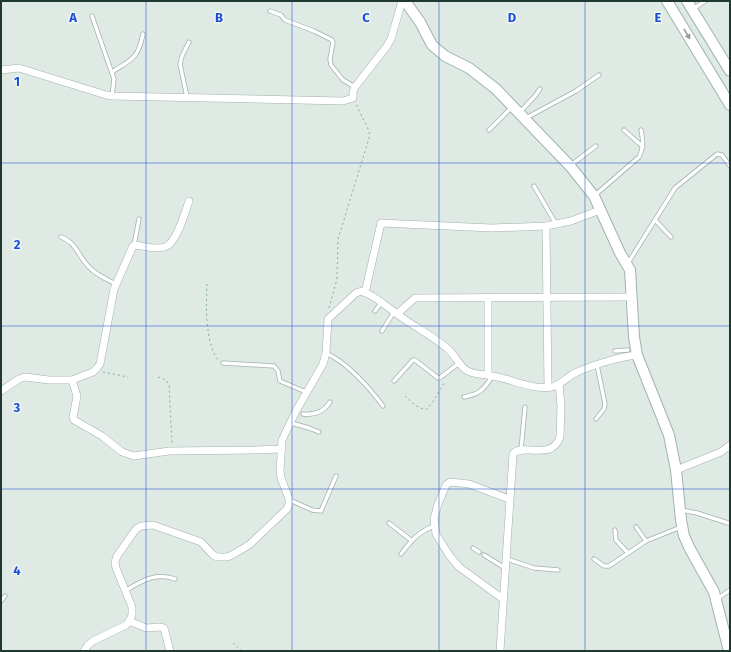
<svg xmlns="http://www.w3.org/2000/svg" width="731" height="652" viewBox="0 0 731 652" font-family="'Fira Sans',sans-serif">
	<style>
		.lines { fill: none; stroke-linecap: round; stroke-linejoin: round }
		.lane-casing { stroke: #a2b1aa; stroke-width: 5 }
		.street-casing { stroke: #a2b1aa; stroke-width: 8 }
		.secondary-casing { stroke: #9eb5ab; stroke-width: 12 }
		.path { stroke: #80ad9a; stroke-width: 1; stroke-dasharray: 2 3; stroke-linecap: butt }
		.lane { stroke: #fff; stroke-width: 3.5 }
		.street { stroke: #fff; stroke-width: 7 }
		.secondary { stroke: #fff; stroke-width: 10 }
		.oneway { fill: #909c98 }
		.grid { fill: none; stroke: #1d4ed8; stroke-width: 1; stroke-opacity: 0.55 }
		.grid-label { font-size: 13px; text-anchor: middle; font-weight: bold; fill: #1d4ed8; stroke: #eff7f2; stroke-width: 3; stroke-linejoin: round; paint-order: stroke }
	</style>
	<rect width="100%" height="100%" fill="#dfeae4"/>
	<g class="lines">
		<defs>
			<g id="lane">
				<polyline points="693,9 705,1"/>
				<polyline points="270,11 281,15 285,20 314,31 332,40 333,42 330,59 331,65 343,80 355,87"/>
				<polyline points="92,16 114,79 112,96"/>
				<path d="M112,72C132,59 138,59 143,34"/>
				<polyline points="187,97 180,64 182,56 189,42"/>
				<polyline points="520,112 535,96 540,89"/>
				<polyline points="526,118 576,91 599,75"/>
				<polyline points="489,130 512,107"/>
				<polyline points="624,130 643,147"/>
				<polyline points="571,165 596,146"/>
				<polyline points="534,186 556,224"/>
				<path d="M594,196L639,157C644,147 643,140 641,130"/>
				<polyline points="655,220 671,237"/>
				<path d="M61,237C76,242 78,256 89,267C96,275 106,279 116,284"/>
				<polyline points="134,245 139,219"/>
				<polyline points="628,263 675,188 717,154 722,155 730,166"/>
				<polyline points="375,311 381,303"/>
				<polyline points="382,331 394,312"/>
				<polyline points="615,351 628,350"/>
				<path d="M326,353C349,364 368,386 383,406"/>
				<polyline points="223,363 274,366 278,371 280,381 306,392"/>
				<polyline points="394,381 413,360 415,360 438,378 441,377 459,363"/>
				<path d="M464,397C480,394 483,390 492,377"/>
				<path d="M303,414C314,415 324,412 330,402"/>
				<polyline points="596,419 604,409 605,404 597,365"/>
				<polyline points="291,423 309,428 319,432"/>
				<polyline points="521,450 525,407"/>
				<polyline points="290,500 312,510 321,511 336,476"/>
				<polyline points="681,510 697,513 728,523"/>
				<polyline points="389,523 412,541"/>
				<polyline points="636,527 646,541"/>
				<polyline points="615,530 616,540 628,553"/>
				<polyline points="473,548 479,552"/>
				<path d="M401,554C411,541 418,532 434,526"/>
				<polyline points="484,555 505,568"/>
				<polyline points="507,559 534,568 558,570"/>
				<polyline points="594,559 604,566 609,566 646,541 681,527"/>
				<path d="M125,591C141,581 156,572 175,579"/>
				<polyline points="717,599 730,590"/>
				<polyline points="1,601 5,596"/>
			</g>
			<g id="street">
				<polyline points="1,70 19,68 106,95 112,96 343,101 353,98 353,92 355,87 387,46 391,39 402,1"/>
				<polyline points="546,226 548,387"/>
				<polyline points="365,293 381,223 492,228 546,226 571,221 600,210"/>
				<polyline points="488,297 488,375"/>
				<polyline points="397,314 415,298 632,297"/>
				<polyline points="72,380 77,396 73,417 74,420 102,436 122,452 134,456 169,451 256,450 281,449"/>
				<path d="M1,391L19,379L25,377L49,380H72L93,372L97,368L100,364L114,289L132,248L134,245C144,246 156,250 165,247C177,243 185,212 189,201"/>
				<polyline points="676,470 721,452 730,445"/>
				<polyline points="503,599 459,567 449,555 436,534 434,519 438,504 446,485 450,482 469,484 509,499"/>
				<polyline points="129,621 146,628 159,627 164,628 170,651"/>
				<path d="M84,651L88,645L93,641L126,625L130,620L132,615V607L116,568L115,562L117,556L136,529L141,526L153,525L201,542L213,555L217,557H227L232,555L249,545L286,510L289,505V499L281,478L280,471L282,440L296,411L323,364L326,353L328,319L356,293L362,291C376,296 388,308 400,316C416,328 433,336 448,349C455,355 458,364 466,370C473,375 484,374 492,376C513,379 530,390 552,387C560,386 566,378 573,374C589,366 618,357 637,355"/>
				<path d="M500,651L513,454C521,442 552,462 560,437L561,406L559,384"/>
			</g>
			<g id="secondary">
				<polyline points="405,1 420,22 432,45 445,56 469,68 496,89 570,166 594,196 620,253 630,270 634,337 637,355 669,435 676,470 681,520 684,536 690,549 714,592 729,651"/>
				<polyline points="667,1 730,105"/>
				<polyline points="687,1 730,71"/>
			</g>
		</defs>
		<use href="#lane" class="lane-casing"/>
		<use href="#street" class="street-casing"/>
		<use href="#secondary" class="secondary-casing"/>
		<g class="path">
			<path d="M207,284C206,305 205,343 218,360"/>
			<polyline points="329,308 337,279 338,239 370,135 368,129 356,104"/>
			<polyline points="103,372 128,377"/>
			<polyline points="158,377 166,380 169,385 172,443"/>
			<path d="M405,396C411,401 418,410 427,409L432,403L445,382"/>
			<polyline points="233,643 242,651"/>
		</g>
		<use href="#lane" class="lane"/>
		<use href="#street" class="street"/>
		<use href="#secondary" class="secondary"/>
	</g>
	<defs><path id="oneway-solid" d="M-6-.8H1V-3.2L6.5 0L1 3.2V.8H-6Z"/></defs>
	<use class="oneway" href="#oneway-solid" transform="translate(687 34) rotate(59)"/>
	<path class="grid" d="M146,1V651M292,1V651M439,1V651M585,1V651M1,163H730M1,326H730M1,489H730"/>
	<g class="grid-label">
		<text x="73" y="22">A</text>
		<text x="219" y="22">B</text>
		<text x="366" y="22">C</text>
		<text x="512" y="22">D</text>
		<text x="658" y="22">E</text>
		<text x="17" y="86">1</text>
		<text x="17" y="249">2</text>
		<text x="17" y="412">3</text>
		<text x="17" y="575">4</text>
	</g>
	<rect width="731" height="652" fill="none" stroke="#203930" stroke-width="4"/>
</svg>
